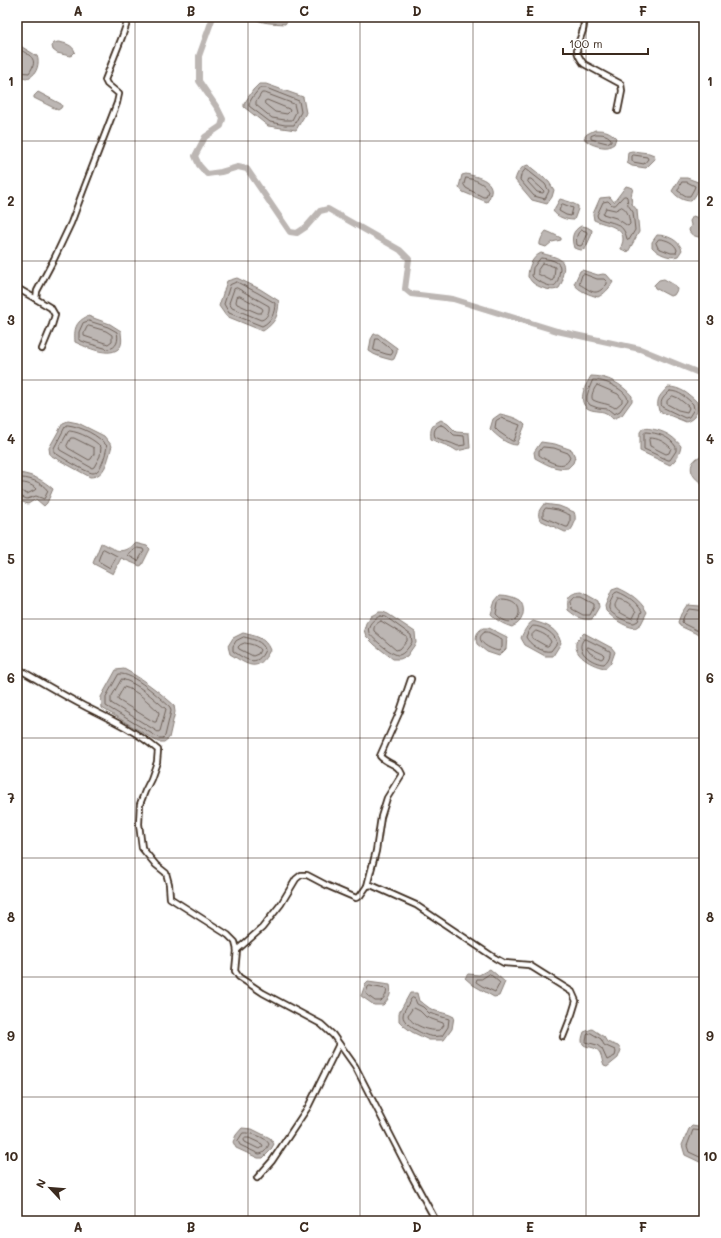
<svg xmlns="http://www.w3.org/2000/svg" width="721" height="1238" viewBox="0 0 721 1238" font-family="Mali,sans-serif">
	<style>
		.water { fill: #bcb6b3; stroke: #887e77 }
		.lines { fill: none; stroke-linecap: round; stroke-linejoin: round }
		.shore { stroke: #6f625a; stroke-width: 1 }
		.canal { stroke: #bcb6b3; stroke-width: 6 }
		.minor-casing { stroke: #3b2a1e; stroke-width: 8 }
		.minor { stroke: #fff; stroke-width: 4.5 }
		.grid { fill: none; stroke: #3b2a1e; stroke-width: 1; stroke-opacity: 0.55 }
		.neatline { fill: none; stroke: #3b2a1e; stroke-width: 1.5 }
		.grid-label { font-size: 13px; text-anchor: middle; font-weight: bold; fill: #3b2a1e }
	</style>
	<rect width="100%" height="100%" fill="#fff"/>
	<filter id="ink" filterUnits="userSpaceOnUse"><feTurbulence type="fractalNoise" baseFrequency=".025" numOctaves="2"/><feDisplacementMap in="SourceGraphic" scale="8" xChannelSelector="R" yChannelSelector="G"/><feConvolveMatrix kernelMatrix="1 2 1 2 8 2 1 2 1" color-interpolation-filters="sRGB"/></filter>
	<g filter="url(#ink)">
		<g class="water">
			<path d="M252,17H290L285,24C274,23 261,24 252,17Z"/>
			<path d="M58,42C65,43 73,45 75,52L72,55L70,56L57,53L53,50L52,46L54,43Z"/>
			<path d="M17,44L37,56C40,62 37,74 30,77C26,79 21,77 17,75Z"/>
			<polygon points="259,84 266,84 303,97 306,113 296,130 268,126 244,107 244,104 253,90"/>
			<polygon points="38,92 61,104 62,106 61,108 58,110 34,98 34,96"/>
			<path d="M595,130C605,130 610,131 616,138L614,144C614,144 609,147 608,147C601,148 587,144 584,138L587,134Z"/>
			<polygon points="632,151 649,153 654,155 655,159 646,168 632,166 627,163 628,152"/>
			<path d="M528,165L549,182L554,190L552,197L547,204L532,200L515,180C517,173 520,167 528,165Z"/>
			<path d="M466,174C484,178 499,183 487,202L463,192L459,187L462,175Z"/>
			<path d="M680,178H687L698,182C700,189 696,196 691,201C683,201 677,197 672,191Z"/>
			<path d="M626,186L633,188L631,196L632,204L637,210L639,232L628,252L621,249C621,245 623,243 623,239C623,226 602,224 594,220L593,214L600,198L610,197L614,202Z"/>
			<path d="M560,199L570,202L578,206V209L574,220C566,220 557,217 553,211Z"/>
			<path d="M693,216L704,220V238C698,237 690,236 689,230L691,225L690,221Z"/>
			<path d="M581,226L587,227L592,230L591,236L585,249L581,250L574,248C571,238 572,231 581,226Z"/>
			<path d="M546,231L551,233L561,238V240L552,242L546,247L540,245C539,242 543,234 546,231Z"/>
			<path d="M657,235C667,235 679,240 682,250L678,256C670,259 658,254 652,247V242Z"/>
			<path d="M541,253C557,258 568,257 562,277L563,279C562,282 561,285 559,288C553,293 537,287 532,282C531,281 530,279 528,277C528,268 532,257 541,253Z"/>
			<path d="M582,270L598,275L603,274L607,275L613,282C609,289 604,294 598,297C590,295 579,291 574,284L580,271Z"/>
			<path d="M237,278L260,289L279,301C278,316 276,322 263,331L226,316L219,306L227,281Z"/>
			<polygon points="664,279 676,286 677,290 674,295 670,296 655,288 654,285 659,280"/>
			<path d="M88,316L110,324L121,331C121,336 123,342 120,347C111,359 86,347 75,342C74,329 75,322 88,316Z"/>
			<path d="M374,334H378L397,348V352L394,359L392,360C384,358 375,356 369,351L371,339Z"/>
			<path d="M591,376C607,376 622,384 632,396V401L622,415L613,419C611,417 608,414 606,413C600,410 593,412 587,408C577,400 586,384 591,376Z"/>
			<path d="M668,387C680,387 689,394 697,402C699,412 695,419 686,422L659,411C655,398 661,395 668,387Z"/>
			<path d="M500,414C509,416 519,418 525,425L517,445C507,445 497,436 490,429L493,419Z"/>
			<path d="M441,420L448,424L456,432L469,433L470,448L457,451C449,445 440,444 431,439C430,429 431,425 441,420Z"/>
			<path d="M68,421L78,423L104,436L112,446C108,458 106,477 90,477L50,455L49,448L63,423Z"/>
			<path d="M643,428C659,429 671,433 681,446C680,454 676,460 670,465L640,451V432Z"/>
			<path d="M541,442L555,444L572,450L575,457L573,463L568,468C555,470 546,464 535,458L534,452Z"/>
			<path d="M704,455V484C688,477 686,460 704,455Z"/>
			<path d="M19,473C33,475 43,480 53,489L47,503L44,506L36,499L28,504L20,501L17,498V475Z"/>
			<path d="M544,504L559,506L574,512C577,519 574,526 570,531L565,532L540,520C537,513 539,510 544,504Z"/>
			<path d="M101,543C116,550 121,556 135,543L147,546L150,549L142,565L140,566L121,558L113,574L94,564L93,563Z"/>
			<path d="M618,588C631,594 639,599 647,612L641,624L635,628C623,626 614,619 606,611L605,606L612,590Z"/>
			<path d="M582,592L598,601L599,607L592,619C580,620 577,617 568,610C567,598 568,593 582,592Z"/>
			<path d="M500,595C507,595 514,597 519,600C526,606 524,619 517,624C516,625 513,626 512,627C503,624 497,621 491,614L495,601Z"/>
			<polygon points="687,605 700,606 704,608 704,639 695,633 680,626 678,622 681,614"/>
			<polygon points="379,612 383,612 388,614 415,632 416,643 407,656 400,659 393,659 375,645 366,636 364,630 366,623 371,616"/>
			<path d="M533,621C547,625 557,628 561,643L553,656H545L525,645L521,638C524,631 527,625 533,621Z"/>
			<path d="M483,628H489L507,637L506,649L499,656L487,652L477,644C475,637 476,632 483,628Z"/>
			<path d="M243,633C255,636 265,637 270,650C258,674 248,665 230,654L228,646L233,638Z"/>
			<path d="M584,633L612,648L615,652L611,663L606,668C594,667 570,655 577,640C579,638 582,635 584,633Z"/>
			<path d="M124,669C143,679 158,691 174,705L175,712L169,738L164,742H158L102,708L101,697L116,670Z"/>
			<polygon points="490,969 505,982 499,996 494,997 473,985 465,978 468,974 479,975"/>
			<path d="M368,982L390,985C392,994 389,999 383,1005H374L361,996L365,985Z"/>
			<path d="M410,993H417L419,1001C424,1003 428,1008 433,1010C440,1013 448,1013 454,1017L452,1029L444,1040H429L412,1032L404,1026L399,1021V1013Z"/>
			<path d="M592,1029L604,1037L607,1042L618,1046L621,1050L618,1058L607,1067L604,1066C602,1062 602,1057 600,1053C594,1042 576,1053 584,1032Z"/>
			<polygon points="692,1126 704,1128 704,1164 685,1155 682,1145 689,1129"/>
			<polygon points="242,1128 252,1129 270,1138 274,1144 270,1151 263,1158 258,1158 236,1148 233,1142 236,1135"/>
		</g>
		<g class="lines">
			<g class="shore">
				<path d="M17,48C29,55 40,58 29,73L17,72"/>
				<path d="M260,88H266L299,101L301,112L294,125H285L270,122L249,106C249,100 256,93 260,88Z"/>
				<polygon points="262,93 265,93 294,104 296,112 292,120 285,120 272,118 256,105 256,102"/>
				<polygon points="265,101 267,100 289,109 290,111 287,114 275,112 265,104"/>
				<path d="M596,134C602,134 607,134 611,139V141L607,143L591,139V136Z"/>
				<polygon points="634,155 647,157 648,159 644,164 633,162 632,160 632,156"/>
				<polygon points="526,169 545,184 549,191 545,199 534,196 520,180 521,175"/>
				<path d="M466,178C474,179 485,183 488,191L486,197H483L466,188L464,185Z"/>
				<polygon points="529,179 531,179 541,188 544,191 543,193 537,192 528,182"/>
				<polygon points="682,182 687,182 695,186 694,189 690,196 686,196 678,191"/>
				<path d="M624,196H626L627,197L628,205L633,212L635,230L629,240L627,239C623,221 612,224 598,218L597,215L603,202L608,201L612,205H615Z"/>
				<polygon points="563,204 573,208 571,216 566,215 559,211 561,205"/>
				<path d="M622,207C628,210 629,217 630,224L628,226L616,218L603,214L606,208L615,210Z"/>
				<path d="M581,230L586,231L587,233L582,245L580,246L577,245C576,239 576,234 581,230Z"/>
				<path d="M659,239C666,239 675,243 677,250L676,253H671L658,248L656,243Z"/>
				<path d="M541,258C547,259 561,260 560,269C560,271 559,273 559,275C557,288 553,288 542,283C538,281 535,280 532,276L533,268Z"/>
				<polygon points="543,263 555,267 554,278 552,281 538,274 538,270"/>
				<path d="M584,274L597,279H604L607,282V284C595,298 592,291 579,284L582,275Z"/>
				<path d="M237,282L258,293L275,303C275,313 271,322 262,326L229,313L224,304L230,285Z"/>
				<path d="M237,288L269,306C270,311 267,319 261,320L232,308L229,303L234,289Z"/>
				<polygon points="240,296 262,308 263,310 261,313 258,313 237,304 236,302 237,297"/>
				<path d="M89,321L108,327L117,332C119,340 117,348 108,349L87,343L79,340V332L83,323Z"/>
				<polygon points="89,326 106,331 112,335 112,341 108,344 84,336 84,333 87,327"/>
				<polygon points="376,339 378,339 392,350 393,352 391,355 386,354 374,350"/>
				<path d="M593,380C603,379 627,390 628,400L620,411L614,414L608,409L598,408L590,405L587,401V396L589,389Z"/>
				<path d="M597,385L618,394L622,399V402L615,408C608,403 601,404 593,400C590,397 594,388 597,385Z"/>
				<path d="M670,391C679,391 687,398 693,404L694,409L689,417L685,418L662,407C659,400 665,396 670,391Z"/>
				<polygon points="673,396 678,398 688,406 689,408 687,412 678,410 667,404 667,401"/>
				<polygon points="501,418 512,422 520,425 514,441 512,441 499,432 495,428 496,421"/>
				<path d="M68,425C82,427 98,435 107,446C106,453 101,473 93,473C87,473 59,456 54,452V448L65,427Z"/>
				<path d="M441,425L446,427L454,435L464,436L465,445L458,446C450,442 443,441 435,437C433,432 435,426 441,425Z"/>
				<path d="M70,431C80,432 95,440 101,447L100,456L94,467L92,468L60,450L59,448L68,432Z"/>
				<path d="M646,432C658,433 669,436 676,447V451L670,460H668L644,449V434Z"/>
				<polygon points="71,438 74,438 94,448 94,454 91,459 89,460 68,448 67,446"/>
				<path d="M650,438C658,438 665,442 671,448L669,453L666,454L650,446L649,440Z"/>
				<path d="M543,447L554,448L568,453L570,457C566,472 547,461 539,455V452Z"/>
				<path d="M17,478C28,477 42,482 48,491L44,499L36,496L27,499L17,495"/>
				<path d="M17,483C23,482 32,484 36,489L35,490L27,494L21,491L17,490"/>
				<polygon points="546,508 558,510 570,515 570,523 568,527 566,527 543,517 543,512"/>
				<polygon points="137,548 143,549 144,551 138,561 129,556 128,555 129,553"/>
				<polygon points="104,549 117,556 110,568 98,561 102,550"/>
				<path d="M618,592C628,596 636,602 642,611L638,621L634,623C629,623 611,615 609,609C608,604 613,597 615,593Z"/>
				<polygon points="575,597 581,597 594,604 594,607 590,615 583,615 572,609 571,602"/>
				<path d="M502,599C532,599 518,638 496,614L498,603Z"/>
				<path d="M618,599C625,599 633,606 636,612L633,618H631C627,616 614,611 615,605C615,605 617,600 618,599Z"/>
				<polyline points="704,611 689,609 684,616 682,622 684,624 704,634"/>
				<path d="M380,616L386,617L411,635L412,642C409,647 404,654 399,655C393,656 372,638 369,633C366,625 375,618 380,616Z"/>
				<path d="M381,621L407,637V641L400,649L396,650L374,631C373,626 377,623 381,621Z"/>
				<path d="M533,626C542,626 555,633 557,643L551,651C542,653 529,644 526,637L528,632Z"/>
				<path d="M536,631C542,633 549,636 551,642L548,646H546L532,638V635Z"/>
				<path d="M485,632H488L502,639V647L499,651C491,650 471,640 485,632Z"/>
				<path d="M244,637C252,639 263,641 265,650C257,668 246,660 233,651V646L236,641Z"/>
				<path d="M584,639H586L610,651C611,655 608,661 604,664C593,664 573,651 584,639Z"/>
				<path d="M245,643C250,644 257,645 260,650L258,654L253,656L239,649L238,647L240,645Z"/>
				<polygon points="588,647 603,654 604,655 603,658 601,659 590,653 587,649"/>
				<path d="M119,674C133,672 160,698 170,707L171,711L165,736L163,738H159L106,706V697Z"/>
				<path d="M122,679C139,684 153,698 166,709L160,731L158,732L111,703V698Z"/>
				<path d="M124,687C137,690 149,703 158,711L159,713L156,722H154L118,700V698Z"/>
				<polygon points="490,974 500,983 495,992 482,986 476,982 477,979 481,979"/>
				<path d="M370,986L386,989C388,993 384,998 381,1001H375L367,995L366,993L368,987Z"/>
				<path d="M413,998L415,999L417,1004L423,1007L429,1013L449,1019L448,1027L442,1036C439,1036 433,1037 430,1036C423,1035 403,1024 403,1016C403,1010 409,1004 411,999Z"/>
				<path d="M414,1008L420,1011L426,1017L443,1023L444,1025L440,1030C431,1032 410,1025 408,1015L412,1009Z"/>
				<polygon points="591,1033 601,1039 604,1045 615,1050 616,1052 615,1056 607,1060 602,1049 597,1045 586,1042 587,1035"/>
				<polyline points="704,1131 693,1130 687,1146 689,1152 704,1159"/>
				<path d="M243,1133C250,1132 266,1137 269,1144C267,1149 264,1154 259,1154L240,1145L238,1141Z"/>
				<polygon points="246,1138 249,1138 262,1144 263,1146 259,1149 245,1142 244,1140"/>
			</g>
			<polyline class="canal" points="213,17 199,56 199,81 218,109 223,119 221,126 205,137 195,156 199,165 207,174 221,172 238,167 247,169 290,232 297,233 306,227 320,211 328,209 400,250 409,259 405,289 411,294 453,299 557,331 640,349 704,375"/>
			<defs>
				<g id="minor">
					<path d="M581,17L583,18C587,28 578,39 577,50C577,55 581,60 584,64L621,84L622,91L618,111"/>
					<polyline points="17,288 36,299"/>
					<polyline points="42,349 52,325 55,315 51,308 36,299 37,291 54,259 71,223 83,191 117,103 119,94 107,84 105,80 122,37 129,17"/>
					<path d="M17,668C39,681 61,694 84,706C110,719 136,731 158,750L157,762L151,779L145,791L140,804L139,824L142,848L156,865L166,873L169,884L170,898L228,935L235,942L237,950L235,971L239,977L263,993L321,1024L333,1035L355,1066L412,1177L436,1221"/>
					<path d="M367,886L376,851L381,817L387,798L402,774C398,763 386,764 380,756L400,711L411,679"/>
					<polyline points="237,950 262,928 281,904 296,879 301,875 307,875 328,886 356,898 360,896 367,886 371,885 416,905 495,958 504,963 529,965 572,992 576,1001 572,1014 563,1037"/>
					<polyline points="257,1178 272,1161 308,1107 339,1044"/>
				</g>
			</defs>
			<use href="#minor" class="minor-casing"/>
			<use href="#minor" class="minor"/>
		</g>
	</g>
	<path class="grid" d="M135,17V1221M248,17V1221M360,17V1221M473,17V1221M586,17V1221M17,141H704M17,261H704M17,380H704M17,500H704M17,619H704M17,738H704M17,858H704M17,977H704M17,1097H704"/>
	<rect width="721" height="1238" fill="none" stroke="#fff" stroke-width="44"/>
	<g transform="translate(50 1188) rotate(296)" stroke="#ffffff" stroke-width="3" paint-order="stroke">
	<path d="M0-3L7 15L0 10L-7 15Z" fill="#3b2a1e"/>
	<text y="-6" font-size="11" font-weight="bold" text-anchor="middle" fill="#3b2a1e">N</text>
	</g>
	<path d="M563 48v6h85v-6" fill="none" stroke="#3b2a1e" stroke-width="2"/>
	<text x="569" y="48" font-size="12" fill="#3b2a1e" stroke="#ffffff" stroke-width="3" paint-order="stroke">100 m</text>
	<rect x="22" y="22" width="677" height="1194" class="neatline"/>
	<g class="grid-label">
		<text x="78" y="16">A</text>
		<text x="191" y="16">B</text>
		<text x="304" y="16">C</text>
		<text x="417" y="16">D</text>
		<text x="530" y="16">E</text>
		<text x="643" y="16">F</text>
		<text x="11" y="86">1</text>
		<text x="710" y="86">1</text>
		<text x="11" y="206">2</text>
		<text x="710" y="206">2</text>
		<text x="11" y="325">3</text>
		<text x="710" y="325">3</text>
		<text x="11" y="444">4</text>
		<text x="710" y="444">4</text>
		<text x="11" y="564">5</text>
		<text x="710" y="564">5</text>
		<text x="11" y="683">6</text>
		<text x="710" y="683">6</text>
		<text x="11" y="803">7</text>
		<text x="710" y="803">7</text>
		<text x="11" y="922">8</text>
		<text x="710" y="922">8</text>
		<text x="11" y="1041">9</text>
		<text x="710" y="1041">9</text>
		<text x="11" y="1161">10</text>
		<text x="710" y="1161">10</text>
		<text x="78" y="1232">A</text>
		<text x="191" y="1232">B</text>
		<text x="304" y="1232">C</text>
		<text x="417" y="1232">D</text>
		<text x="530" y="1232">E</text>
		<text x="643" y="1232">F</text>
	</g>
</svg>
